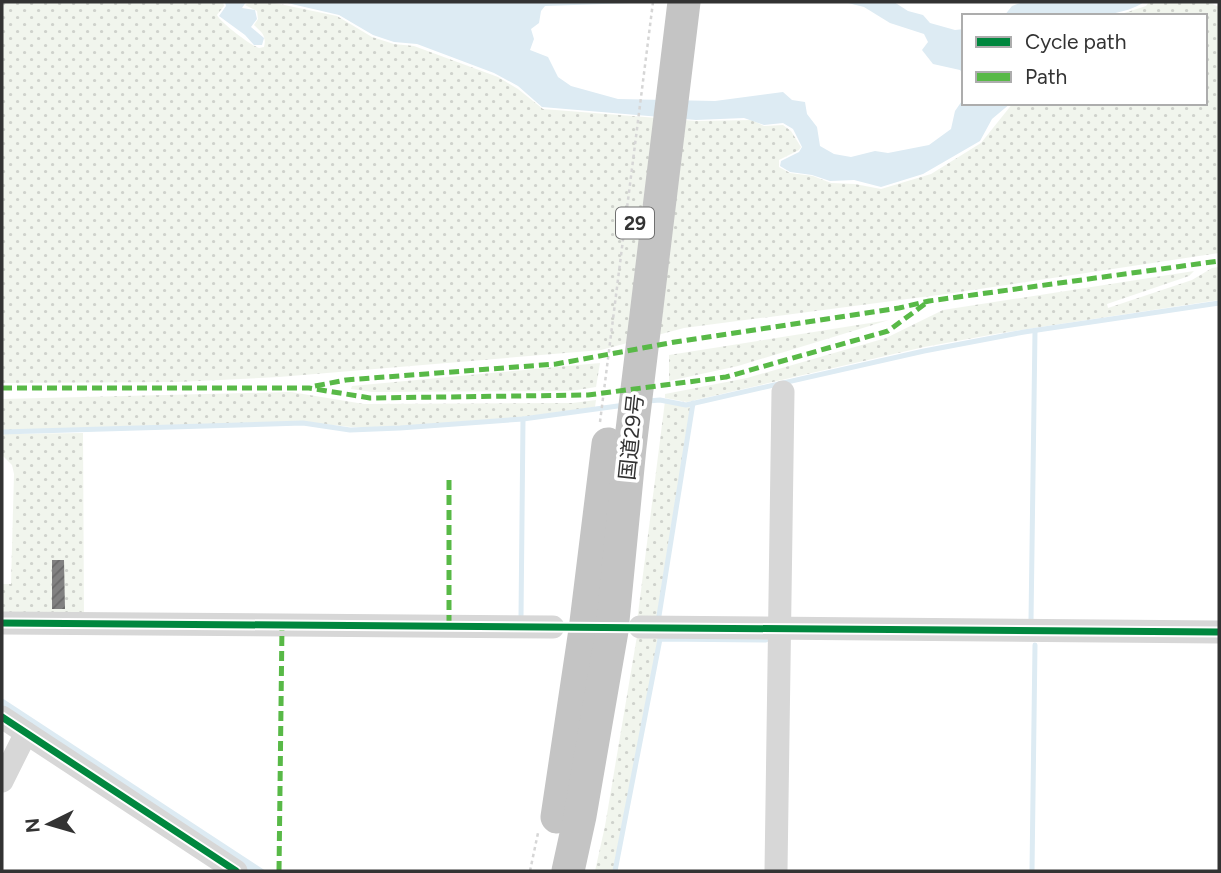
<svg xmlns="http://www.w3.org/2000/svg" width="1221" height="873" viewBox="0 0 1221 873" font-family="Figtree,'Noto Sans JP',sans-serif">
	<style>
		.grass { fill: url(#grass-dots) }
		.water { fill: #ddebf3 }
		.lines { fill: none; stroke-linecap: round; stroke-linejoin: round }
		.stream { stroke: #ddebf3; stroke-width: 5 }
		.building { fill: url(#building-hatch) }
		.path { stroke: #d6d6d6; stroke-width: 2.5; stroke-dasharray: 3.5 3.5; stroke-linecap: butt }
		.minor { stroke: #d7d7d7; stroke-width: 23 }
		.highway { stroke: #c4c4c4; stroke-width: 33 }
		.quiet { stroke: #58b947; stroke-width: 5; stroke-dasharray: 10 5; stroke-linecap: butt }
		.cycleway-casing { stroke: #fff; stroke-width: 11 }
		.cycleway { stroke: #00873e; stroke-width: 7 }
		.labels { text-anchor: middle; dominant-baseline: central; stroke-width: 7; stroke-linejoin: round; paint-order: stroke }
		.shield { fill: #fff; stroke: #707070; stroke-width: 2 }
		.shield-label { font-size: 19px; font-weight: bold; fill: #333 }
		.street-label { font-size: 21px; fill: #333; stroke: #fff }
	</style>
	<defs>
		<pattern id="grass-dots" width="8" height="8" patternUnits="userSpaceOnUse" patternTransform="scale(1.75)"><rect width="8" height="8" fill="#f1f5ed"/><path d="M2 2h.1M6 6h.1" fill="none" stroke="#cfd2cc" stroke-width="1.8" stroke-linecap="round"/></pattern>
		<pattern id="building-hatch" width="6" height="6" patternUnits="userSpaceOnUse" patternTransform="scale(1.75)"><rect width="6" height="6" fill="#818181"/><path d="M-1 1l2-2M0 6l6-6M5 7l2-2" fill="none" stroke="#6a6a6a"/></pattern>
	</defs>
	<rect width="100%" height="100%" fill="#fff"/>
	<g class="grass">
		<path d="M2,2H223L224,6L217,15C220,22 250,45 259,48L264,47C267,35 261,32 254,25L258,19L257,11L245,5L250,2H270L337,16L372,37L394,44L414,46L498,77L518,89L543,109L696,121L752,120L764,126L783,125L791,131L801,147L799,150L779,160V167L790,173L813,176L831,183L855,184L881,189L931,174L981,143L1013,103H1205V16H1115L1146,6L1149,2H1208L1219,7V253L946,294L684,328L601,350L279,377L178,382L2,383Z"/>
		<polygon points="1219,267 1219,300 1001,333 924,347 687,402 665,398 665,394 747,378 886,338 943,310 1194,271 1189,276 1107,304 1108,308 1192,280 1212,268"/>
		<polygon points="889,320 738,366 669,381 669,355"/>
		<polygon points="600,363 596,387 571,391 372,392 351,389 352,386"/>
		<polygon points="291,392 364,404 573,403 596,400 595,407 523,417 390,427 351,427 302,422 2,431 2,399"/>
		<polygon points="665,401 691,405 656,622 637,622"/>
		<polygon points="83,433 84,619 2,618 2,584 11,584 14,474 12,465 2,455 2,434"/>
		<polygon points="637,636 659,636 614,871 595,871 605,826"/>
	</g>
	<g class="water">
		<polygon points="225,2 246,2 242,8 255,10 257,19 251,27 264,38 262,45 254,45 245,35 219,16 226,6"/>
		<polygon points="283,2 661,2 545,6 541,11 539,23 531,29 534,39 530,50 548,57 558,77 571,86 618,99 715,101 783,92 792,100 805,102 807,114 817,127 820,146 834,154 851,157 875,151 888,153 929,145 951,129 955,111 964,98 964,103 1011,103 992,119 980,141 923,174 881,187 854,180 830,181 812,175 790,172 780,166 781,161 799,152 802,147 793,129 783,123 764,125 744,118 696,120 542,107 518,86 494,73 417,44 394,42 373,35 339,15"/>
		<polygon points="844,2 894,2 908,11 923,15 930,23 955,30 964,29 964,75 960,70 933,64 922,50 928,42 924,34 890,23 864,7"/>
		<path d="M1023,2H1144C1115,23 1041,16 1004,16L1012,6Z"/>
		<polygon points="2,698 266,871 246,871 2,712"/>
	</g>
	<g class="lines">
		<g class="stream">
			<polyline points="648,401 660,400 686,405 924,351 1024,332 1219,303"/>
			<polyline points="2,432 303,423 350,430 400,428 523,419 625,405"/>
			<polyline points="521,618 523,419"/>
			<polyline points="1031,621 1035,331"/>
			<polyline points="658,622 693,403"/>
			<polyline points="615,871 660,639 766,640"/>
			<polyline points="1032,871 1035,645"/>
		</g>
	</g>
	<polygon class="building" points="52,560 64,560 65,609 52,609"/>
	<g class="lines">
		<g class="path">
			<polyline points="600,422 653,2"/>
			<polyline points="530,871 538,833"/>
		</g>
		<g class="minor">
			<polyline points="2,623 553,627"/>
			<polyline points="640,627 1219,632"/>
			<polyline points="2,717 236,871"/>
			<polyline points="2,781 26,733"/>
			<polyline points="776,871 783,392"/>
		</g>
		<g class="highway">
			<polyline points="557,817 585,630 608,444"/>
			<polyline points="568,871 580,816 612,631 630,447 684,2"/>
		</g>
		<g class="quiet">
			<polyline points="315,386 346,380 556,364 675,342 899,308 929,301 1219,261"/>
			<polyline points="2,388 309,388 370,398 588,395 726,377 888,331 929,301"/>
			<polyline points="449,480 449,626"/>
			<polyline points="279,871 282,625"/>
		</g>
		<defs>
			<g id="cycleway">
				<polyline points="2,623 1219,632"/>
				<polyline points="2,717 236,871"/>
			</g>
		</defs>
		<use href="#cycleway" class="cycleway-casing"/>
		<use href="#cycleway" class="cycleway"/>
	</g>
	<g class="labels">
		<rect class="shield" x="616" y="207.5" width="38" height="31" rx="5"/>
		<g class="shield-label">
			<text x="635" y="223">29</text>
		</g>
		<g class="street-label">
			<text transform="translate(631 437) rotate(-84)">国道29号</text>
		</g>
	</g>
	<rect width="1221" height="873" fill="none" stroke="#333333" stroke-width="7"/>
	<rect x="962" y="14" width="245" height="91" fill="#ffffff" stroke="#adadad" stroke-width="2"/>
	<rect x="976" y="37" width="35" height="10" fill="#00873e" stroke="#adadad" stroke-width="2"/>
	<text x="1025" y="49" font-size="21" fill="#333333">Cycle path</text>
	<rect x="976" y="72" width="35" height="10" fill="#58b947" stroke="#adadad" stroke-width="2"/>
	<text x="1025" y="84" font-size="21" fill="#333333">Path</text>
	<g transform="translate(49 824) rotate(265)" stroke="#ffffff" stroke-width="5" paint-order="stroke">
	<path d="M0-5L12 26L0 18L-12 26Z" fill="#333333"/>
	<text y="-10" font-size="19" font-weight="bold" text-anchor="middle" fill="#333333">N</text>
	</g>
</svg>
